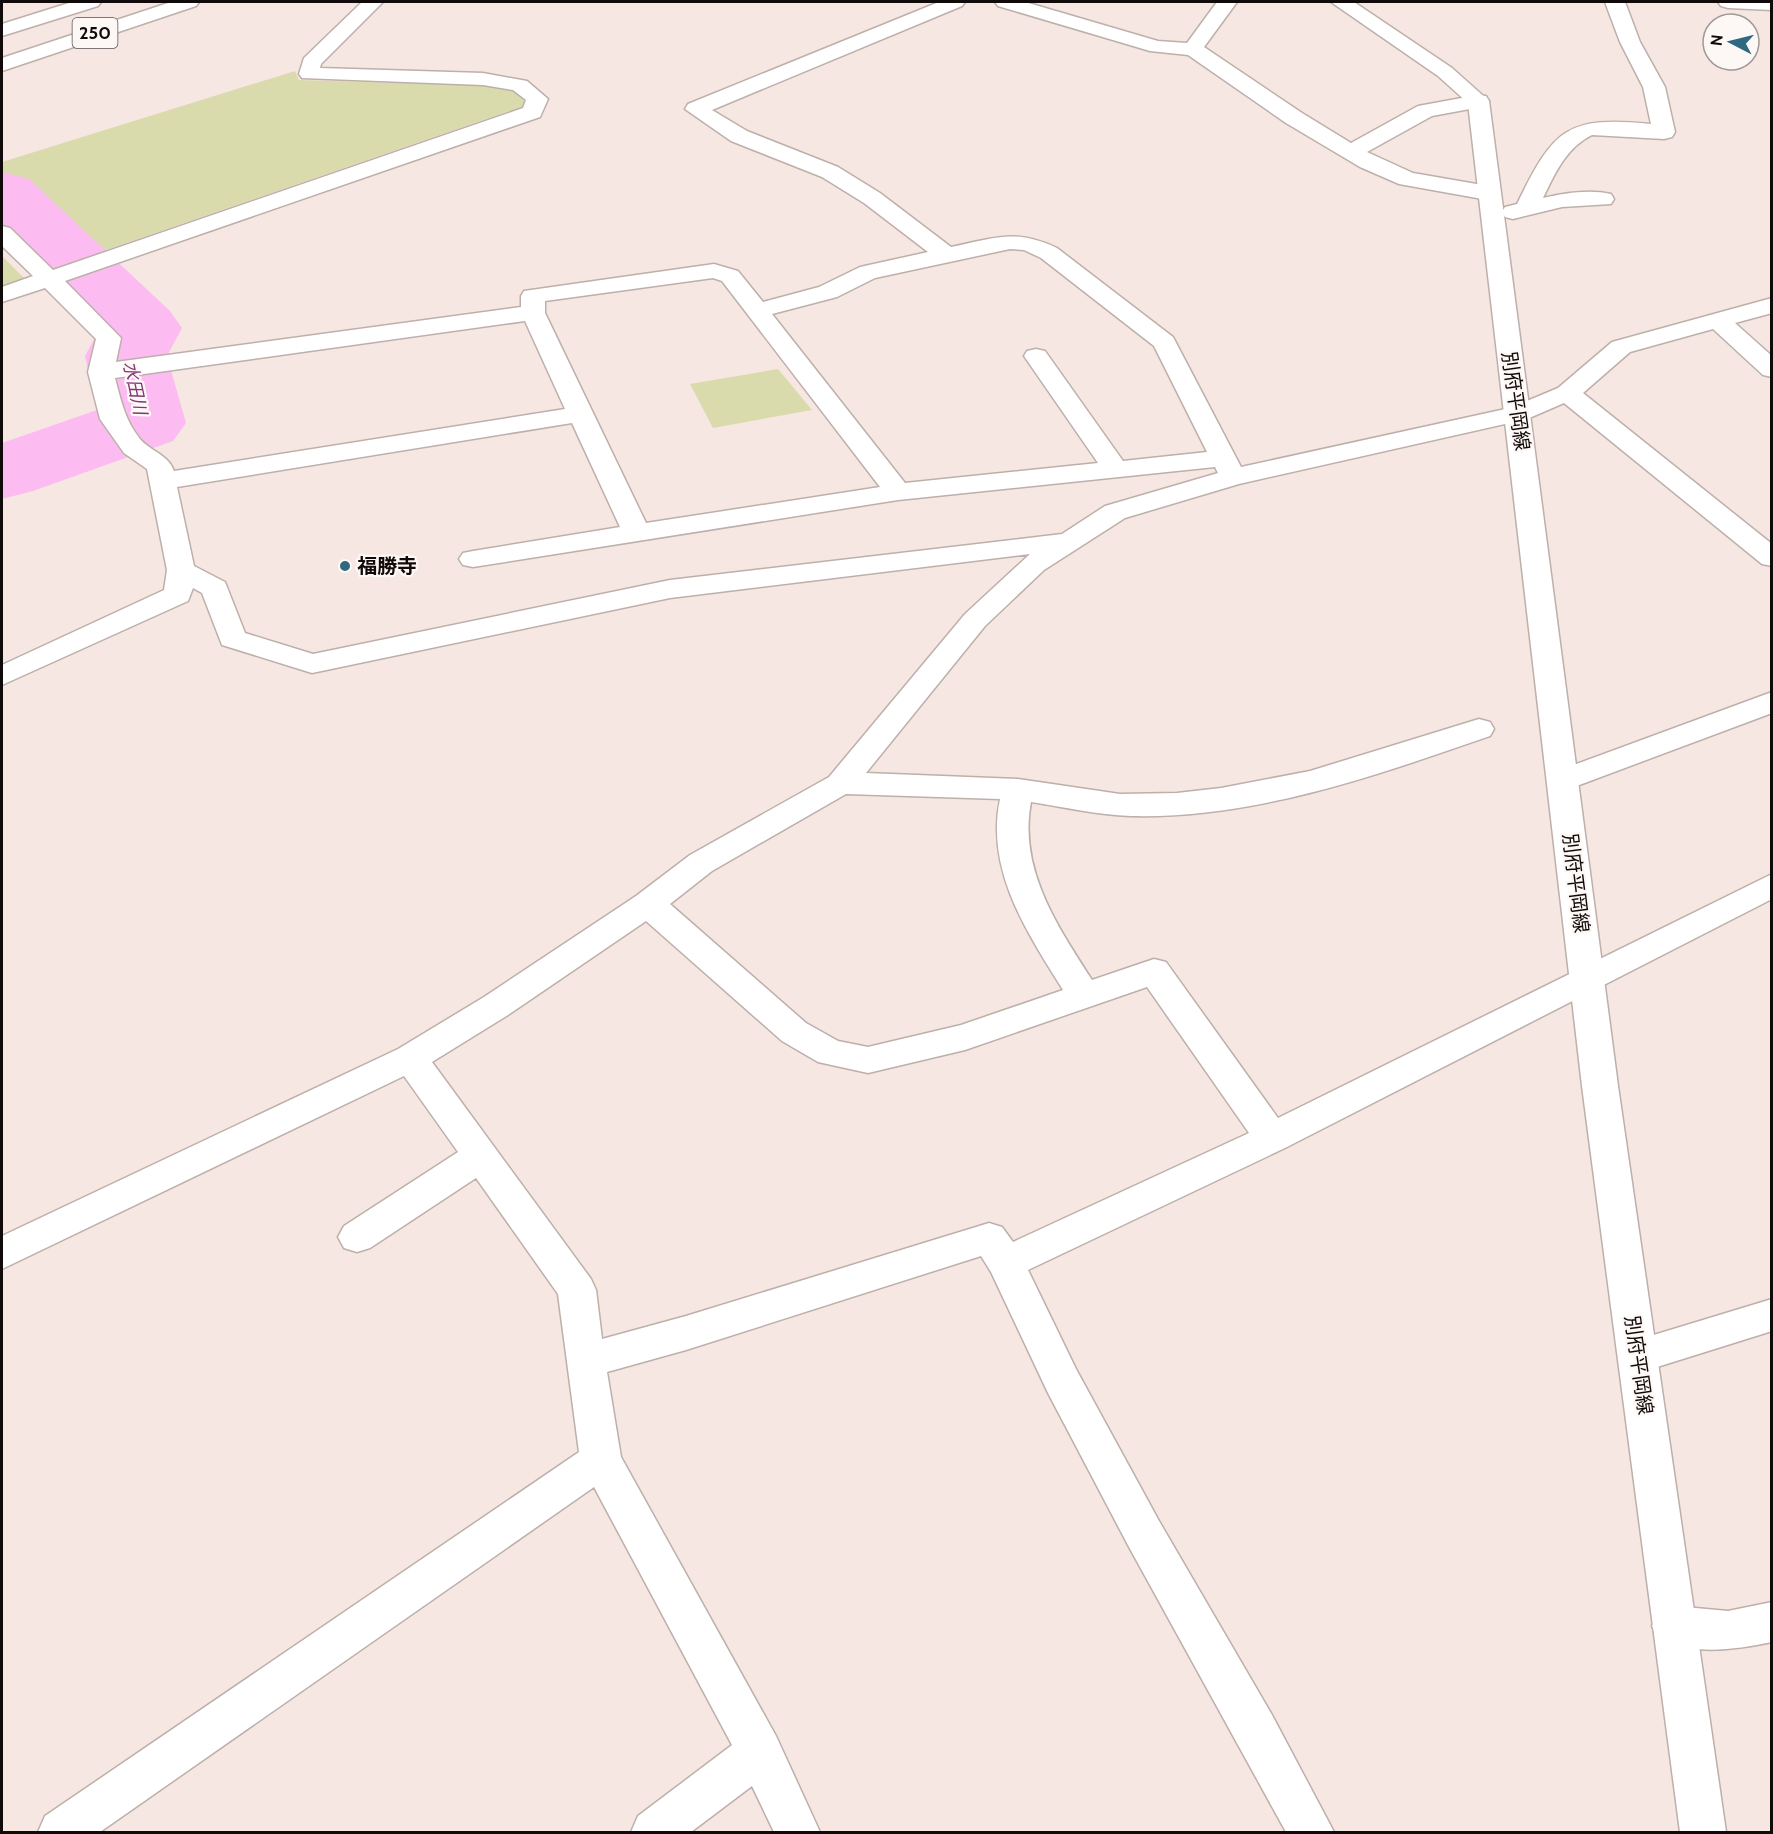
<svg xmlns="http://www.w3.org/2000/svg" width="1773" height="1834" viewBox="0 0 1773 1834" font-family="Cabin,'Noto Sans JP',sans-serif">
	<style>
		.green { fill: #d9dbac }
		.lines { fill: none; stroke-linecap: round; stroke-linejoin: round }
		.river { fill: #fcbcf2; fill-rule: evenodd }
		.minor-casing { stroke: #bdafaa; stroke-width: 3 }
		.secondary-casing { stroke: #bdafaa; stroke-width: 3 }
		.trunk-casing { stroke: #bdafaa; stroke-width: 3 }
		.minor { fill: #fff; fill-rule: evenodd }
		.secondary { fill: #fff; fill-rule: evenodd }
		.trunk { fill: #fff; fill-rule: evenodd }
		.poi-dot { fill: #2e6981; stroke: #fdf7f5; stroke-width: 2 }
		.labels { text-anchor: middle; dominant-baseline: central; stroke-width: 4.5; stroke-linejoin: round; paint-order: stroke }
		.shield { fill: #fdf7f5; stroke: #575250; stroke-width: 1.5 }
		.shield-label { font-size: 18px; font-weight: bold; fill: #100b0a }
		.far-water-label { font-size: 18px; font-style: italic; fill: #803778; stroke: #fdf7f5 }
		.street-label { font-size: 20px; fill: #100b0a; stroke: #fdf7f5 }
		.poi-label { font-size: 20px; font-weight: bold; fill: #100b0a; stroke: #fdf7f5; text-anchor: start }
	</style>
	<rect width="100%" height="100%" fill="#f7e7e2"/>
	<g class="green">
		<polygon points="295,71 299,80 500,86 518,92 527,105 88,256 80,255 2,183 2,162"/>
		<polygon points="2,256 27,281 2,289"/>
		<polygon points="778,369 812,410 713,428 690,384"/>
	</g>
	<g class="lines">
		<polygon class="river" points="2,172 29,179 170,311 182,328 167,356 186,423 173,441 33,491 2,499 2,443 97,410 85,356 98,332 2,237"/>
		<defs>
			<g id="minor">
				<path d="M362,2H383L321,64L320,68L483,73L527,81L548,99L540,117L65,281L121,338L116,362L521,307V296L524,291L714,264L738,271L763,302L819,287L860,267L928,252L864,203L822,177L731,141L685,109L688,104L939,2H965L962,6L712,110L747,131L838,167L880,193L951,247C994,238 1015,228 1057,248L1173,337L1241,467L1510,408L1558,388L1612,342L1772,298V313L1735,323L1772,356V377L1763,375L1713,329L1630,352L1583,393L1772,544V566L1762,564L1564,403L1527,419L1239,484L1125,518L1044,570L985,626L866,773L1018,779L1120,794L1177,793L1221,788L1310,771L1479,719L1490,722L1494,729L1490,736C1375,776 1253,819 1131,816C1097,815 1064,807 1031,802C1018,869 1058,927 1092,980L1154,959L1166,962L1278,1118L1772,874V899L1285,1148L1028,1270L1076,1369L1159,1521L1272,1715L1334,1832H1286L1129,1547L1048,1393L991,1272L981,1256L686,1350L607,1372L621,1457L776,1736L820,1832H774L752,1786L691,1832H631L638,1816L732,1745L594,1487L100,1832H38L45,1816L579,1452L558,1294L476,1178L370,1248L357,1252L344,1248L338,1237L344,1226L458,1152L404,1076L2,1269V1236L398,1049L484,997L636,896L690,855L829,777L965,614L1030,554L670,598L312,673L222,645L202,593L193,588L188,601L2,685V665L164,590L167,570L147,469L124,453L100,419L88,372L96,339L45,288L2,302V287L33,276L2,246V226L10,228L53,270L523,108L526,100L513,90L483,85L302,78L299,74L304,58ZM1010,249L1024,250L1041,258L1154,346L1207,452L1123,461L1045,351L1036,349L1027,351L1024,356L1098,463L905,483L772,314L837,297L875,278ZM713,278L722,281L880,487L646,523L545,313V301ZM525,321L565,409L174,471C169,455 150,451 140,439C125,420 121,401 115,378ZM572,423L620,527L473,551L463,553L459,559L463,565L473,567L898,500L1215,467L1218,473L1105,506L1062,534L670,580L313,654L245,633L225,582L194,566L177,487ZM846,794L1000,799C985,870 1027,932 1063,990L961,1025L868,1047L838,1041L806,1023L670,904L712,871ZM646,921L782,1041L818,1062L868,1073L965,1050L1147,987L1249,1133L1013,1242L1002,1227L989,1223L686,1316L602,1339L596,1290L591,1279L432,1062L508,1015Z"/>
				<polygon points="995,2 1025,2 1158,41 1187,43 1217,2 1237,2 1204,47 1302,113 1351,143 1418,106 1478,95 1486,96 1489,101 1486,106 1432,116 1367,152 1413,173 1488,186 1496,188 1499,193 1496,198 1488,200 1399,184 1360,167 1286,123 1188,55 1150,51 998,6"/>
				<path d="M1605,2H1625L1640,42L1665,87L1675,132L1672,137L1664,139L1592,135C1566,148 1555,173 1543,198C1564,193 1590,189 1611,194L1614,199L1611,204L1562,207L1513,219L1505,217L1502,212L1505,207L1517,204C1554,128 1567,116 1651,124L1643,87L1620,42Z"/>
				<polygon points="1718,2 1772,2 1772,10 1728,8 1721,6"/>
				<polygon points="1772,692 1772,713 1574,787 1563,791 1552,787 1547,780 1552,773"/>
				<polygon points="1772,1299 1772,1331 1638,1373 1624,1368 1618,1356 1624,1344"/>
				<path d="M1772,1602V1642C1733,1650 1697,1655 1659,1640L1652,1626L1659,1612L1674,1606L1728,1611Z"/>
			</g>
			<polygon id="secondary" points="1331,2 1354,2 1452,68 1489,101 1618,1086 1726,1832 1680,1832 1582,1086 1468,103 1438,76"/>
			<g id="trunk">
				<polygon points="72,2 101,2 98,6 2,36 2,24"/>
				<polygon points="171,2 199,2 196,6 2,71 2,58"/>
			</g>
		</defs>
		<use href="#minor" class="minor-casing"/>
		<use href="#secondary" class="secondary-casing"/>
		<use href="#trunk" class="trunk-casing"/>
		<use href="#minor" class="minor"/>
		<use href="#secondary" class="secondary"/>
		<use href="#trunk" class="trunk"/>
	</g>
	<circle class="poi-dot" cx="345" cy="566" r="6"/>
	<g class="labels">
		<rect class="shield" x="72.5" y="18" width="45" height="30" rx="4.5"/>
		<g class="shield-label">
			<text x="95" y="33">250</text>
		</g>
		<g class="far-water-label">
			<text transform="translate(135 388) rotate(78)">水田川</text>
		</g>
		<g class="street-label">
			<text transform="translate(1516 401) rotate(82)">別府平岡線</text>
			<text transform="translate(1576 883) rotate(83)">別府平岡線</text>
			<text transform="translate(1639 1365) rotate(82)">別府平岡線</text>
		</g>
		<g class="poi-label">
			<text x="357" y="566">福勝寺</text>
		</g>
	</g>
	<rect width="1773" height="1834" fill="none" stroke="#100b0a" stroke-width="6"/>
	<g transform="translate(1731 42) rotate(277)"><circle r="28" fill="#fdf7f5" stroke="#9e9997" stroke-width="1.5"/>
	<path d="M0-4.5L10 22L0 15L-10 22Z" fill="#2e6981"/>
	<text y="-9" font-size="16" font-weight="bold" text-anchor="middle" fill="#100b0a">N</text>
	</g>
</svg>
